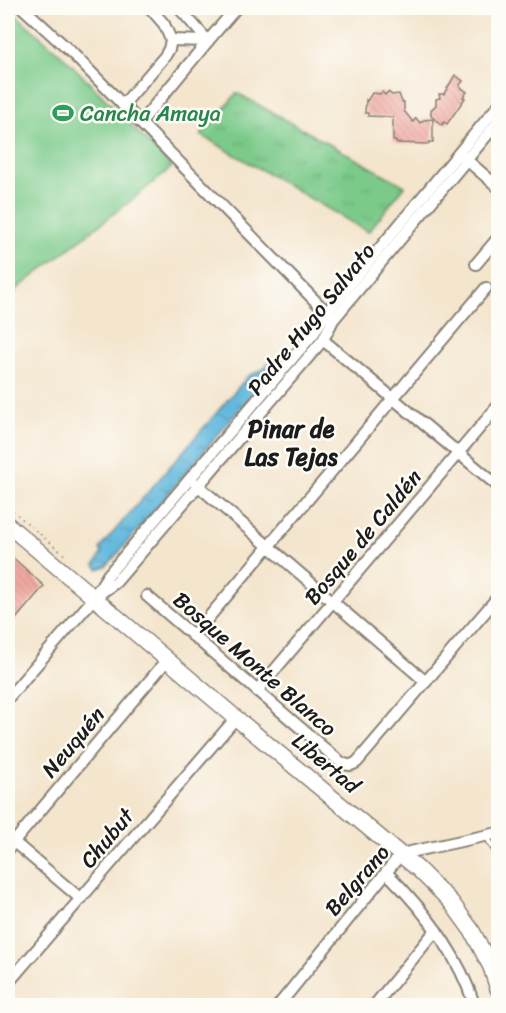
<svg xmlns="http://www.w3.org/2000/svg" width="506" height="1013" viewBox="0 0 506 1013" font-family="Sriracha,sans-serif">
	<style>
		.grass { fill: url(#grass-tufts); stroke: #4c7353; stroke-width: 1.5 }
		.park { fill: #7bca8a; stroke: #4c7353; stroke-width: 1.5 }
		.water { fill: url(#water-ripples); stroke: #3e6a7c; stroke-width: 1.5 }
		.building { fill: url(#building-back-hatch) }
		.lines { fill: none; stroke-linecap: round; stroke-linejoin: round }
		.service-casing { stroke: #888074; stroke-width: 8 }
		.minor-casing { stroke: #888074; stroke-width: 14 }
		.secondary-casing { stroke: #888074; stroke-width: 18 }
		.path { stroke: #888074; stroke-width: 1.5; stroke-dasharray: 1.5 4.5; stroke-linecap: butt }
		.service { stroke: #fff; stroke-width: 5 }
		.minor { stroke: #fff; stroke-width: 10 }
		.secondary { stroke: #fff; stroke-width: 15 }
		.labels { text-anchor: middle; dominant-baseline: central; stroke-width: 5; stroke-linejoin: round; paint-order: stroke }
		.leisure-label { font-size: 22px; fill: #27864d; stroke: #fdfcf7; text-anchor: start }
		.street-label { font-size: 22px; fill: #1c1c1c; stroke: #fdfcf7 }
		.neighbourhood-label { font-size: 24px; font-weight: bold; fill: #1c1c1c; stroke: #fdfcf7 }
	</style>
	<defs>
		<pattern id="grass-tufts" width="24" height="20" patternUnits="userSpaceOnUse" patternTransform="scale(1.5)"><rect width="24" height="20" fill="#7bca8a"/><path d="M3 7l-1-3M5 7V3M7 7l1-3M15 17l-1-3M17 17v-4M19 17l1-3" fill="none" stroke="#6aad76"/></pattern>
		<pattern id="water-ripples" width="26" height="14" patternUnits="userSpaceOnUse" patternTransform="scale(1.5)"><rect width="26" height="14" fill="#5fb7dc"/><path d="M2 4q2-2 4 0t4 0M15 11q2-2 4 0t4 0" fill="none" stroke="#4e94b2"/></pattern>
		<pattern id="building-back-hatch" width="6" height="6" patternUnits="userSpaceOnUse" patternTransform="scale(1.5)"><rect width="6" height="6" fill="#f1a9a1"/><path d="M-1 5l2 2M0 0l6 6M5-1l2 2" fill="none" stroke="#ce918a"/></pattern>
	</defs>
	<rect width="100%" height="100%" fill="#fdfcf7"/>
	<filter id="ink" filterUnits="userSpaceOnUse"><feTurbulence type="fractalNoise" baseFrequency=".0167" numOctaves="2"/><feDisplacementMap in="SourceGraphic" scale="12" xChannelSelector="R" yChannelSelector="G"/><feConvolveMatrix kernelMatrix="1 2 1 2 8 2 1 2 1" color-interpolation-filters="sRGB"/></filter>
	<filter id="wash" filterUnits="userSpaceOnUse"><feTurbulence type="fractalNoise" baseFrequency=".008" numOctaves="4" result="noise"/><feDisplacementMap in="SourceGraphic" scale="24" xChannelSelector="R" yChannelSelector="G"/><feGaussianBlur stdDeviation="1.35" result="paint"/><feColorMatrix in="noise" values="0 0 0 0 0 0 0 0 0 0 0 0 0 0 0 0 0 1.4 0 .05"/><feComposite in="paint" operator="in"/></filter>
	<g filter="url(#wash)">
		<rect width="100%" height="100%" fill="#f4e5cd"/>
		<polygon class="grass" points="237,93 405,186 368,232 201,135"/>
		<polygon class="park" points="8,8 67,60 172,167 138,195 8,296"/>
		<polygon class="water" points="273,358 278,363 276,366 113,559 106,566 98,569 95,565 102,553 100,549 105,542 248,376 264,369"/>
		<g id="blocks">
			<g class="building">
				<polygon points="455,75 463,81 459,86 467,92 463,97 465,98 447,124 444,122 442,125 431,116 431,110 436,105 436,99 440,98 439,94 444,94"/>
				<polygon points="382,92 385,95 388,92 392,95 399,94 402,102 404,102 404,111 413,122 416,118 420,123 424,120 433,119 433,142 429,142 429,144 396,143 396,141 393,141 393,117 368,116 368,113 365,113 366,100 367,101 372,93 380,94"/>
				<polygon points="8,553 44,586 8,628"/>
			</g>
		</g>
	</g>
	<g filter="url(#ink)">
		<use href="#blocks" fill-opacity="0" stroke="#888074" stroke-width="1.5"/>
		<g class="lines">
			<defs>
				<polyline id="service" points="486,836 498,855"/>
				<g id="minor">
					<polyline points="23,8 72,53 331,317"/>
					<polyline points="150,8 164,24 171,40"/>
					<polyline points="123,105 165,56 169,49 171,40 208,41 236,8"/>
					<polyline points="141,122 208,41 179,8"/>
					<polyline points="461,155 498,187"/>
					<polyline points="476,264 498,238"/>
					<polyline points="323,340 498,486"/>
					<polyline points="195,483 426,682"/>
					<polyline points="97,592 108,575 314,333 326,313 498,106"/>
					<path d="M147,596L339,761C346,765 350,767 357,762L498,597"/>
					<polyline points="193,636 486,288"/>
					<polyline points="257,691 498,406"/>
					<polyline points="8,698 94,598 116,582 323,340 333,320 498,122"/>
					<polyline points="8,837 81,899"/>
					<polyline points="8,849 167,660"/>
					<path d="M387,873C424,910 458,953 474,1004"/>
					<polyline points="8,983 236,718"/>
					<polyline points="278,1006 401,854 498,833"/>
					<polyline points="374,1006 436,930"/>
				</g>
				<polyline id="secondary" points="8,525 236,718 418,869 451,902 472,931 491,967 498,989"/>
			</defs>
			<use href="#service" class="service-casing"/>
			<use href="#minor" class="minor-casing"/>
			<use href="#secondary" class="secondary-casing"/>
			<polyline class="path" points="8,507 67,557"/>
			<use href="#service" class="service"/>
			<use href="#minor" class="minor"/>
			<use href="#secondary" class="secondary"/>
		</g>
	</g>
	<defs>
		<symbol id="stadium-bare" viewBox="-9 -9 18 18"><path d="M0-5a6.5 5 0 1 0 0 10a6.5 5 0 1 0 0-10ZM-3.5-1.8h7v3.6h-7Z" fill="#2e9e5b" stroke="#fdfcf7" stroke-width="2.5" paint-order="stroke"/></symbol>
	</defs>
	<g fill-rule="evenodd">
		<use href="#stadium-bare" x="48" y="98" width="30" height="30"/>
	</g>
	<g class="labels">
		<g class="leisure-label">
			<text x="80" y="113">Cancha Amaya</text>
		</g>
		<g class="street-label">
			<text transform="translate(311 319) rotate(-51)">Padre Hugo Salvato</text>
			<text transform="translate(363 537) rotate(-50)">Bosque de Caldén</text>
			<text transform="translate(255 664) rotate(41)">Bosque Monte Blanco</text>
			<text transform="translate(73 742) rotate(-50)">Neuquén</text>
			<text transform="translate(326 763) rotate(40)">Libertad</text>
			<text transform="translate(107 838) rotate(-50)">Chubut</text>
			<text transform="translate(357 880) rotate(-49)">Belgrano</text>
		</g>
		<g class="neighbourhood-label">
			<text x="291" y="429">Pinar de<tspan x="291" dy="28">Las Tejas</tspan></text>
		</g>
	</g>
	<rect width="506" height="1013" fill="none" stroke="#fdfcf7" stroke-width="30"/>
</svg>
